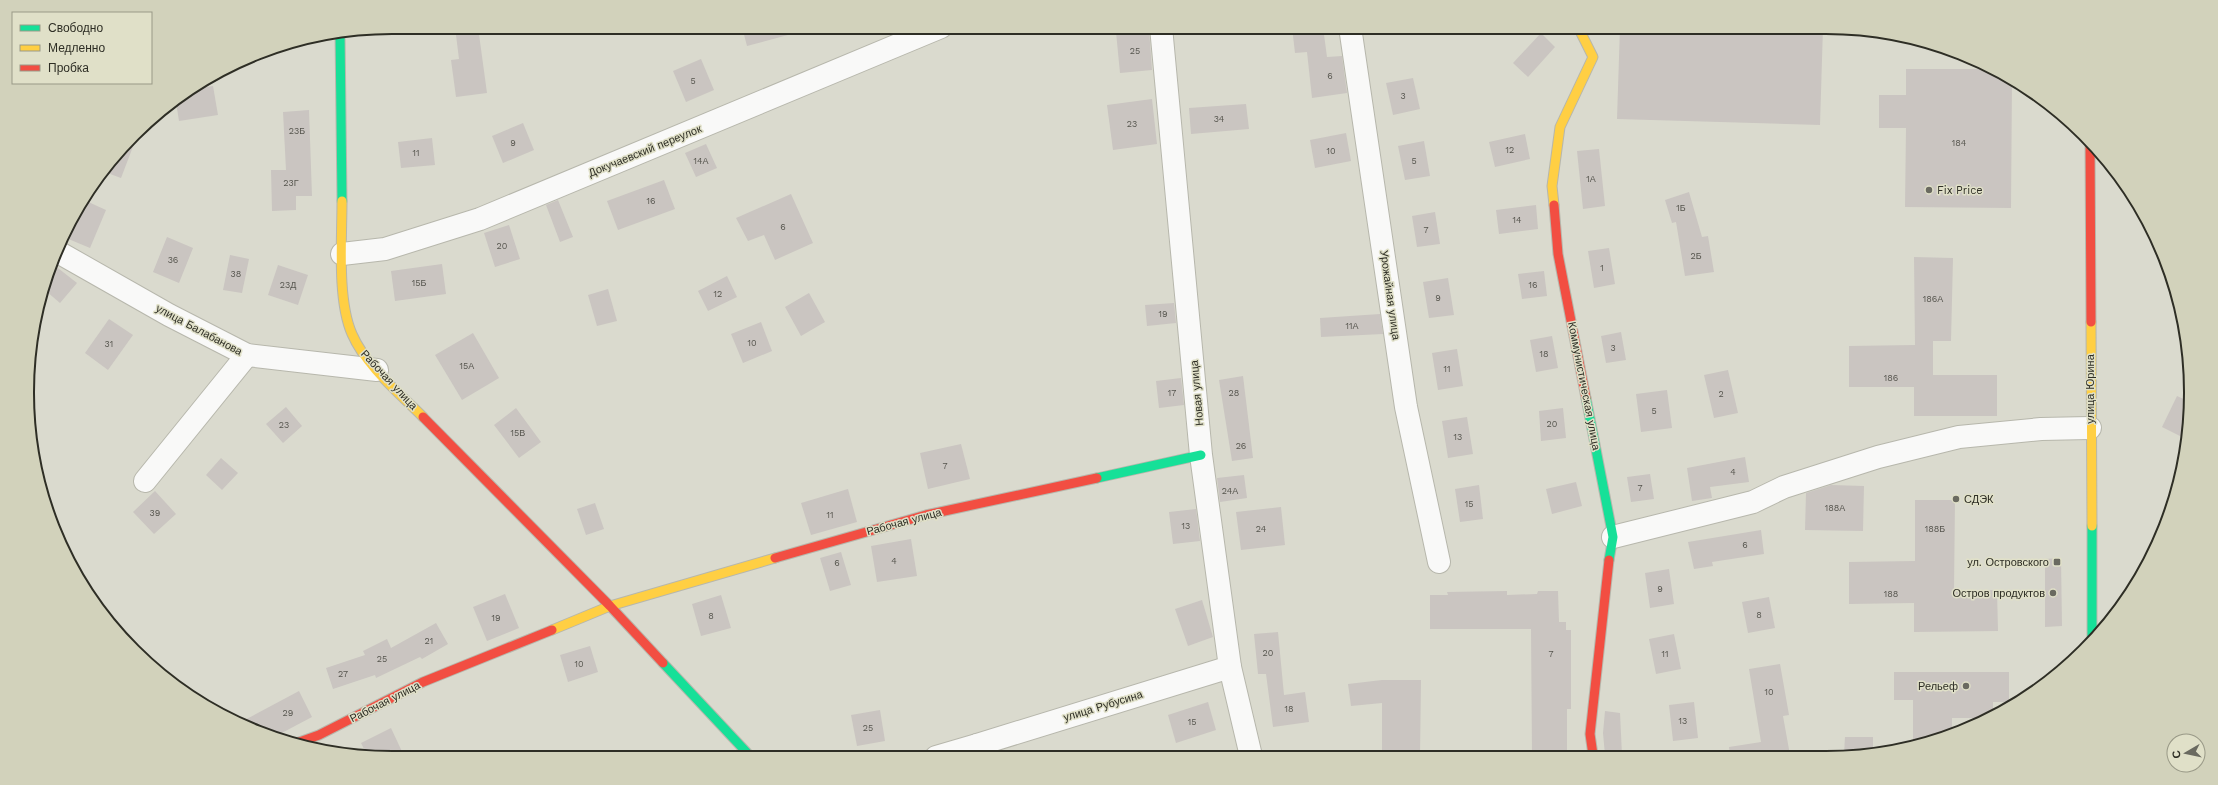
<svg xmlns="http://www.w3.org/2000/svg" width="2218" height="785" viewBox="0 0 2218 785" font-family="'Work Sans',sans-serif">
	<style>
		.building { fill: #cac5c1 }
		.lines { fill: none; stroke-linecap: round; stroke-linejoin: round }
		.street-casing { stroke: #b7b7ac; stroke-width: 24 }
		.fast-casing { stroke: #b7b7ac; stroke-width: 11 }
		.slow-casing { stroke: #b7b7ac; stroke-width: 11 }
		.jam-casing { stroke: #b7b7ac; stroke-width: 11 }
		.street { stroke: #f9f9f8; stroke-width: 22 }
		.fast { stroke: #16e098; stroke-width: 9 }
		.slow { stroke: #ffcf43; stroke-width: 9 }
		.jam { stroke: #f24e42; stroke-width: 9 }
		.poi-dot { fill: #6a6a60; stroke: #e0e0c8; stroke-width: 1.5 }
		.labels { text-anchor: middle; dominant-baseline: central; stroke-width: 3; stroke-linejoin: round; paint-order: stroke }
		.number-label { font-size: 9px; fill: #56554e }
		.street-label { font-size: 11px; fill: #2e2e25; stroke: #e0e0c8 }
		.poi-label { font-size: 11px; fill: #2e2e25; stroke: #e0e0c8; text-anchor: end }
		.rim { fill: none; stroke: #2e2e25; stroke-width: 2 }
	</style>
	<rect width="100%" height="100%" fill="#dadace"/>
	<g class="building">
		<polygon points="455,27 478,27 487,93 456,97 451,60 459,59"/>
		<polygon points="742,27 799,27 799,32 747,46"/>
		<polygon points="1292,27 1323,27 1327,57 1342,56 1347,93 1312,98 1307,52 1295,53"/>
		<polygon points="1620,27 1823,27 1820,125 1617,119"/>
		<polygon points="1149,29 1152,70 1120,73 1116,32"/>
		<polygon points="1541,33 1555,47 1528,77 1513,63"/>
		<polygon points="701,59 714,90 686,102 673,71"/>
		<polygon points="1906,69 1995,69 2012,80 2011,208 1905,207 1906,128 1879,128 1879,95 1906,95"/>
		<polygon points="1413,78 1420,109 1393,115 1386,83"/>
		<polygon points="213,86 218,115 179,121 176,102 199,88"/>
		<polygon points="1152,99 1157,144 1113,150 1107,105"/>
		<polygon points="1246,104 1249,129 1191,134 1189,108"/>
		<polygon points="309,110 312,196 296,196 296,210 272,211 271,170 286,170 283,112"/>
		<polygon points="523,123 534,150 503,163 492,136"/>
		<polygon points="139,131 121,178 102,171 103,170"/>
		<polygon points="1346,133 1351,161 1315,168 1310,140"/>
		<polygon points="1525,134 1530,159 1495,167 1489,142"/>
		<polygon points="432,138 435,165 401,168 398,142"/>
		<polygon points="1424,141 1430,176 1405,180 1398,146"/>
		<polygon points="706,144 717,168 696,177 685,153"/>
		<polygon points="1599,149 1605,206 1583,209 1577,151"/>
		<polygon points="664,180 675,209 618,230 607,201"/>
		<polygon points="1689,192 1702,237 1708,236 1714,272 1685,276 1676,222 1672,223 1665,200"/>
		<polygon points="791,194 813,243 775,260 764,235 748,241 736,218"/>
		<polygon points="84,200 106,210 90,248 66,238 76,213"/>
		<polygon points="558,200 573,237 560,242 546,205"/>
		<polygon points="1536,205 1538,229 1499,234 1496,210"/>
		<polygon points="1435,212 1440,244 1417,247 1412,216"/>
		<polygon points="509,225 520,259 495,267 484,233"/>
		<polygon points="167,237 193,248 179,283 153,272"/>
		<polygon points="1609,248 1615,284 1594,288 1588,251"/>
		<polygon points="230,255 249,259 242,293 223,290"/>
		<polygon points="1914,257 1953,258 1951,341 1933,341 1933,375 1997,375 1997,416 1914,416 1914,387 1849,387 1849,346 1915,345"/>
		<polygon points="442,264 446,294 395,301 391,271"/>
		<polygon points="54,265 77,283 60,303 46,291"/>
		<polygon points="278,265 308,275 298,305 268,295"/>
		<polygon points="1544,271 1547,296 1522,299 1518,274"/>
		<polygon points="727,276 737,297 708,311 698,291"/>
		<polygon points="1448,278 1454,315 1429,318 1423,282"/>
		<polygon points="608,289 617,321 597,326 588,295"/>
		<polygon points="809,293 825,322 801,336 785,307"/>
		<polygon points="1174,303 1176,323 1147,326 1145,305"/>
		<polygon points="1380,314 1383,334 1321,337 1320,318"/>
		<polygon points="109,319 133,335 108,370 85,353"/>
		<polygon points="761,322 772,351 743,363 731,334"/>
		<polygon points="1621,332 1626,360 1606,363 1601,336"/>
		<polygon points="473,333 499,378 462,400 435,355"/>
		<polygon points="1552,336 1558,368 1536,372 1530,340"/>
		<polygon points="1457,349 1463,386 1438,390 1432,353"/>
		<polygon points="1728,370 1738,413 1714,418 1704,375"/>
		<polygon points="1243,376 1253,458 1232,461 1219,380"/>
		<polygon points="1181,378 1184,405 1159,408 1156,381"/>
		<polygon points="1667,390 1672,428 1641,432 1636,394"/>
		<polygon points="2177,396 2190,402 2190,416 2186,439 2162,427"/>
		<polygon points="286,407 302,426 283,443 266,424"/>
		<polygon points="516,408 541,442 519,458 494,425"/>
		<polygon points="1563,408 1566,438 1541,441 1539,411"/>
		<polygon points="1467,417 1473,454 1448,458 1442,421"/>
		<polygon points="961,444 970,479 928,489 920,453"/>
		<polygon points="1745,457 1749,482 1710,487 1712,498 1692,501 1687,468"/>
		<polygon points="221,458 238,473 222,490 206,475"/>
		<polygon points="1650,474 1654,499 1631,502 1627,477"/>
		<polygon points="1244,475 1247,498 1220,502 1217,478"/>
		<polygon points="1576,482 1582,506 1552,514 1546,489"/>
		<polygon points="1479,485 1483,519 1460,522 1455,489"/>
		<polygon points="1831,485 1864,486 1863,531 1805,530 1806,493"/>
		<polygon points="848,489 857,522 811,535 801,503"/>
		<polygon points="155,491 176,514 154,534 133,512"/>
		<polygon points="1915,500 1955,500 1954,591 1997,590 1998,631 1914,632 1914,603 1849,604 1849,562 1915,561"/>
		<polygon points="595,503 604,529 586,535 577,509"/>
		<polygon points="1281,507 1285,545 1241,550 1236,512"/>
		<polygon points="1196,509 1200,541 1173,544 1169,512"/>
		<polygon points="1761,530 1764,554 1712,562 1713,566 1694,569 1688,542"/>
		<polygon points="911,539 917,576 877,582 871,546"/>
		<polygon points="841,552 851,585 830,591 820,558"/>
		<polygon points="2061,558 2062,626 2045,627 2045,559"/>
		<polygon points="1669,569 1674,604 1650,608 1645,573"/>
		<polygon points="1507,591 1507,595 1537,594 1538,591 1558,591 1559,622 1566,622 1566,630 1571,630 1571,709 1567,709 1567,755 1532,756 1531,629 1430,629 1430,595 1448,595 1447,592"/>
		<polygon points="505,594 519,628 487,641 473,607"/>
		<polygon points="721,595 731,628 701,636 692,604"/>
		<polygon points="1769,597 1775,628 1748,633 1742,602"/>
		<polygon points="1202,600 1213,637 1188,646 1175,609"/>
		<polygon points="436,623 448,644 422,659 420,657 376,678 375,675 333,689 326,668 365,655 363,651 387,639 391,648"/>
		<polygon points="1278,632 1284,695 1305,692 1309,722 1273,727 1266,674 1258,674 1254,634"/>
		<polygon points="1674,634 1681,669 1656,674 1649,639"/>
		<polygon points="590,646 598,672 568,682 560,655"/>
		<polygon points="1780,664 1789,715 1783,716 1790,755 1730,755 1729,747 1761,742 1749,669"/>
		<polygon points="1894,672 2009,672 2009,702 1993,702 1993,716 1991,718 1952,718 1952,731 1913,743 1913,700 1894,700"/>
		<polygon points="1382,680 1421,680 1420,756 1382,756 1382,703 1351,706 1348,684"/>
		<polygon points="299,691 312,717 276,736 243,721"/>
		<polygon points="1208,702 1216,730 1176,743 1168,715"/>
		<polygon points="1694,702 1698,738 1673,741 1669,705"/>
		<polygon points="880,710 885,741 857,746 851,715"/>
		<polygon points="1605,711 1620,713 1622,755 1605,755 1603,733"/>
		<polygon points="391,728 405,758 367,755 361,743"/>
		<polygon points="1845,737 1873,737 1873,754 1844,754"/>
	</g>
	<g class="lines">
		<defs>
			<g id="street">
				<polyline points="1161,27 1201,455 1230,667 1251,756"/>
				<polyline points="1350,27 1406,407 1439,562"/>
				<polyline points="58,252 169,315 247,355 377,370"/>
				<polyline points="342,254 385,249 480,219 941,27"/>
				<polyline points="145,481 247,355"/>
				<polyline points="1613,537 1753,502 1784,487 1878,457 1959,437 2041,429 2090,428"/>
				<polyline points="936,757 977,745"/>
				<polyline points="979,757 977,745 1230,667"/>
			</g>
			<g id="fast">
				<polyline points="340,32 342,201"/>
				<polyline points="1586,398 1613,537 1609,560"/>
				<polyline points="1097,478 1201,455"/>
				<polyline points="2092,526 2092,636"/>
				<polyline points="663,663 751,757"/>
			</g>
			<g id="slow">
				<path d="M342,201C342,239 337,300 352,334C366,366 398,392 423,417"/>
				<polyline points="1554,205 1552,186 1560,127 1593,57 1578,27"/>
				<polyline points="2091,322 2092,526"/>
				<polyline points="552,630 610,606 775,558"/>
			</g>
			<g id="jam">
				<polyline points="2090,141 2091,322"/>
				<polyline points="1554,205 1558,254 1586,398"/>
				<polyline points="423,417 610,606 663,663"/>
				<polyline points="775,558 926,515 1097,478"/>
				<polyline points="294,744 319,735 423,682 552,630"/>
				<polyline points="1593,755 1590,734 1609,560"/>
			</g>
		</defs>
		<use href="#street" class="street-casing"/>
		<use href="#fast" class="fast-casing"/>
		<use href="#slow" class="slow-casing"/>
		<use href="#jam" class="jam-casing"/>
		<use href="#street" class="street"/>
		<use href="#fast" class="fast"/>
		<use href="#slow" class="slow"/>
		<use href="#jam" class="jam"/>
	</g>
	<g class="poi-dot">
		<circle cx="1929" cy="190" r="4"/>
		<circle cx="1956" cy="499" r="4"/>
		<rect x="2053" y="558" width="8" height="8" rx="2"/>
		<circle cx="2053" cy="593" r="4"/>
		<circle cx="1966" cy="686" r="4"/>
	</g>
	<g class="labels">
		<g class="number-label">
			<text x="1135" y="51">25</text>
			<text x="1330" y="76">6</text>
			<text x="693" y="81">5</text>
			<text x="1403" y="96">3</text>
			<text x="1219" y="119">34</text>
			<text x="1132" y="124">23</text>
			<text x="297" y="131">23Б</text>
			<text x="513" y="143">9</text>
			<text x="1959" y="143">184</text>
			<text x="1510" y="150">12</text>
			<text x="1331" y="151">10</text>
			<text x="416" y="153">11</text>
			<text x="701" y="161">14А</text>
			<text x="1414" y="161">5</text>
			<text x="1591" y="179">1А</text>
			<text x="291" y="183">23Г</text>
			<text x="651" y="201">16</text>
			<text x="1681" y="208">1Б</text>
			<text x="1517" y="220">14</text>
			<text x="783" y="227">6</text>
			<text x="1426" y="230">7</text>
			<text x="502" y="246">20</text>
			<text x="1696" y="256">2Б</text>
			<text x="173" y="260">36</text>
			<text x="1602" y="268">1</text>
			<text x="236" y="274">38</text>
			<text x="419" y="283">15Б</text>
			<text x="288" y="285">23Д</text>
			<text x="1533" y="285">16</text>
			<text x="718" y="294">12</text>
			<text x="1438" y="298">9</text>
			<text x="1933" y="299">186А</text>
			<text x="1163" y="314">19</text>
			<text x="1352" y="326">11А</text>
			<text x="752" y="343">10</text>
			<text x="109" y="344">31</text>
			<text x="1613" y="348">3</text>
			<text x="1544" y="354">18</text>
			<text x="467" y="366">15А</text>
			<text x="1447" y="369">11</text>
			<text x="1891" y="378">186</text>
			<text x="1172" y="393">17</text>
			<text x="1234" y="393">28</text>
			<text x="1721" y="394">2</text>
			<text x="1654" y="411">5</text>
			<text x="1552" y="424">20</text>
			<text x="284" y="425">23</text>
			<text x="518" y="433">15В</text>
			<text x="1458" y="437">13</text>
			<text x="1241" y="446">26</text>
			<text x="945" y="466">7</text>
			<text x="1733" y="472">4</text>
			<text x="1640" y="488">7</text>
			<text x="1230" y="491">24А</text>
			<text x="1469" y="504">15</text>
			<text x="1835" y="508">188А</text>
			<text x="155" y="513">39</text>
			<text x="830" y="515">11</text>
			<text x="1186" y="526">13</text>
			<text x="1261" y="529">24</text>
			<text x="1935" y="529">188Б</text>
			<text x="1745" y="545">6</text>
			<text x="894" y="561">4</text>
			<text x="837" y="563">6</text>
			<text x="1660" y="589">9</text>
			<text x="1891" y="594">188</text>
			<text x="1759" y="615">8</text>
			<text x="711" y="616">8</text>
			<text x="496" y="618">19</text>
			<text x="429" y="641">21</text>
			<text x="1268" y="653">20</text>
			<text x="1551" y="654">7</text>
			<text x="1665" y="654">11</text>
			<text x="382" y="659">25</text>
			<text x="579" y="664">10</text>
			<text x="343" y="674">27</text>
			<text x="1769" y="692">10</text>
			<text x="1289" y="709">18</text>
			<text x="288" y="713">29</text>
			<text x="1683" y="721">13</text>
			<text x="1192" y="722">15</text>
			<text x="868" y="728">25</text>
		</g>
		<g class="street-label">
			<text transform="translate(645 151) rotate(-22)">Докучаевский переулок</text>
			<text transform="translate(1390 295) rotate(82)">Урожайная улица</text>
			<text transform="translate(199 330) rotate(28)">улица Балабанова</text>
			<text transform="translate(389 380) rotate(47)">Рабочая улица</text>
			<text transform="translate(1584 386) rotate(79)">Коммунистическая улица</text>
			<text transform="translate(2090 389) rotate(-90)">улица Юрина</text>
			<text transform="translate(1197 393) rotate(-95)">Новая улица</text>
			<text transform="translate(904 522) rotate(-15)">Рабочая улица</text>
			<text transform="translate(385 702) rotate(-27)">Рабочая улица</text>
			<text transform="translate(1103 706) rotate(-17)">улица Рубусина</text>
		</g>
		<g class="poi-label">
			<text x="1937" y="190" text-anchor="start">Fix Price</text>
			<text x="1964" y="499" text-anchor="start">СДЭК</text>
			<text x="2049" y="562">ул. Островского</text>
			<text x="2045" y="593">Остров продуктов</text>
			<text x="1958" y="686">Рельеф</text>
		</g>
	</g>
	<path d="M0 0H2218V785H0ZM392 34H1826A358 358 0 0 1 2184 392V393A358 358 0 0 1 1826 751H392A358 358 0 0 1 34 393V392A358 358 0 0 1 392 34Z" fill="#d2d2bb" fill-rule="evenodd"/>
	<path class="rim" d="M392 34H1826A358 358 0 0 1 2184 392V393A358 358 0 0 1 1826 751H392A358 358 0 0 1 34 393V392A358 358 0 0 1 392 34Z"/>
	<rect x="12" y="12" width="140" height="72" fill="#e0e0c8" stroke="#999987"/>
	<rect x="20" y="25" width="20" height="6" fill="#16e098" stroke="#999987"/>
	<text x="48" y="32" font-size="12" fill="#2e2e25">Свободно</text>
	<rect x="20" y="45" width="20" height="6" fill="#ffcf43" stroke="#999987"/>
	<text x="48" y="52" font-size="12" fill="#2e2e25">Медленно</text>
	<rect x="20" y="65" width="20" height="6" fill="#f24e42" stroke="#999987"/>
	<text x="48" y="72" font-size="12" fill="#2e2e25">Пробка</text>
	<g transform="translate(2186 753) rotate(261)"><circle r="19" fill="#e0e0c8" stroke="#999987"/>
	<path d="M0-3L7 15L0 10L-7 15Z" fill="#6a6a60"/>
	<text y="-6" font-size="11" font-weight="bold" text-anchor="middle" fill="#2e2e25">С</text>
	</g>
</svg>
